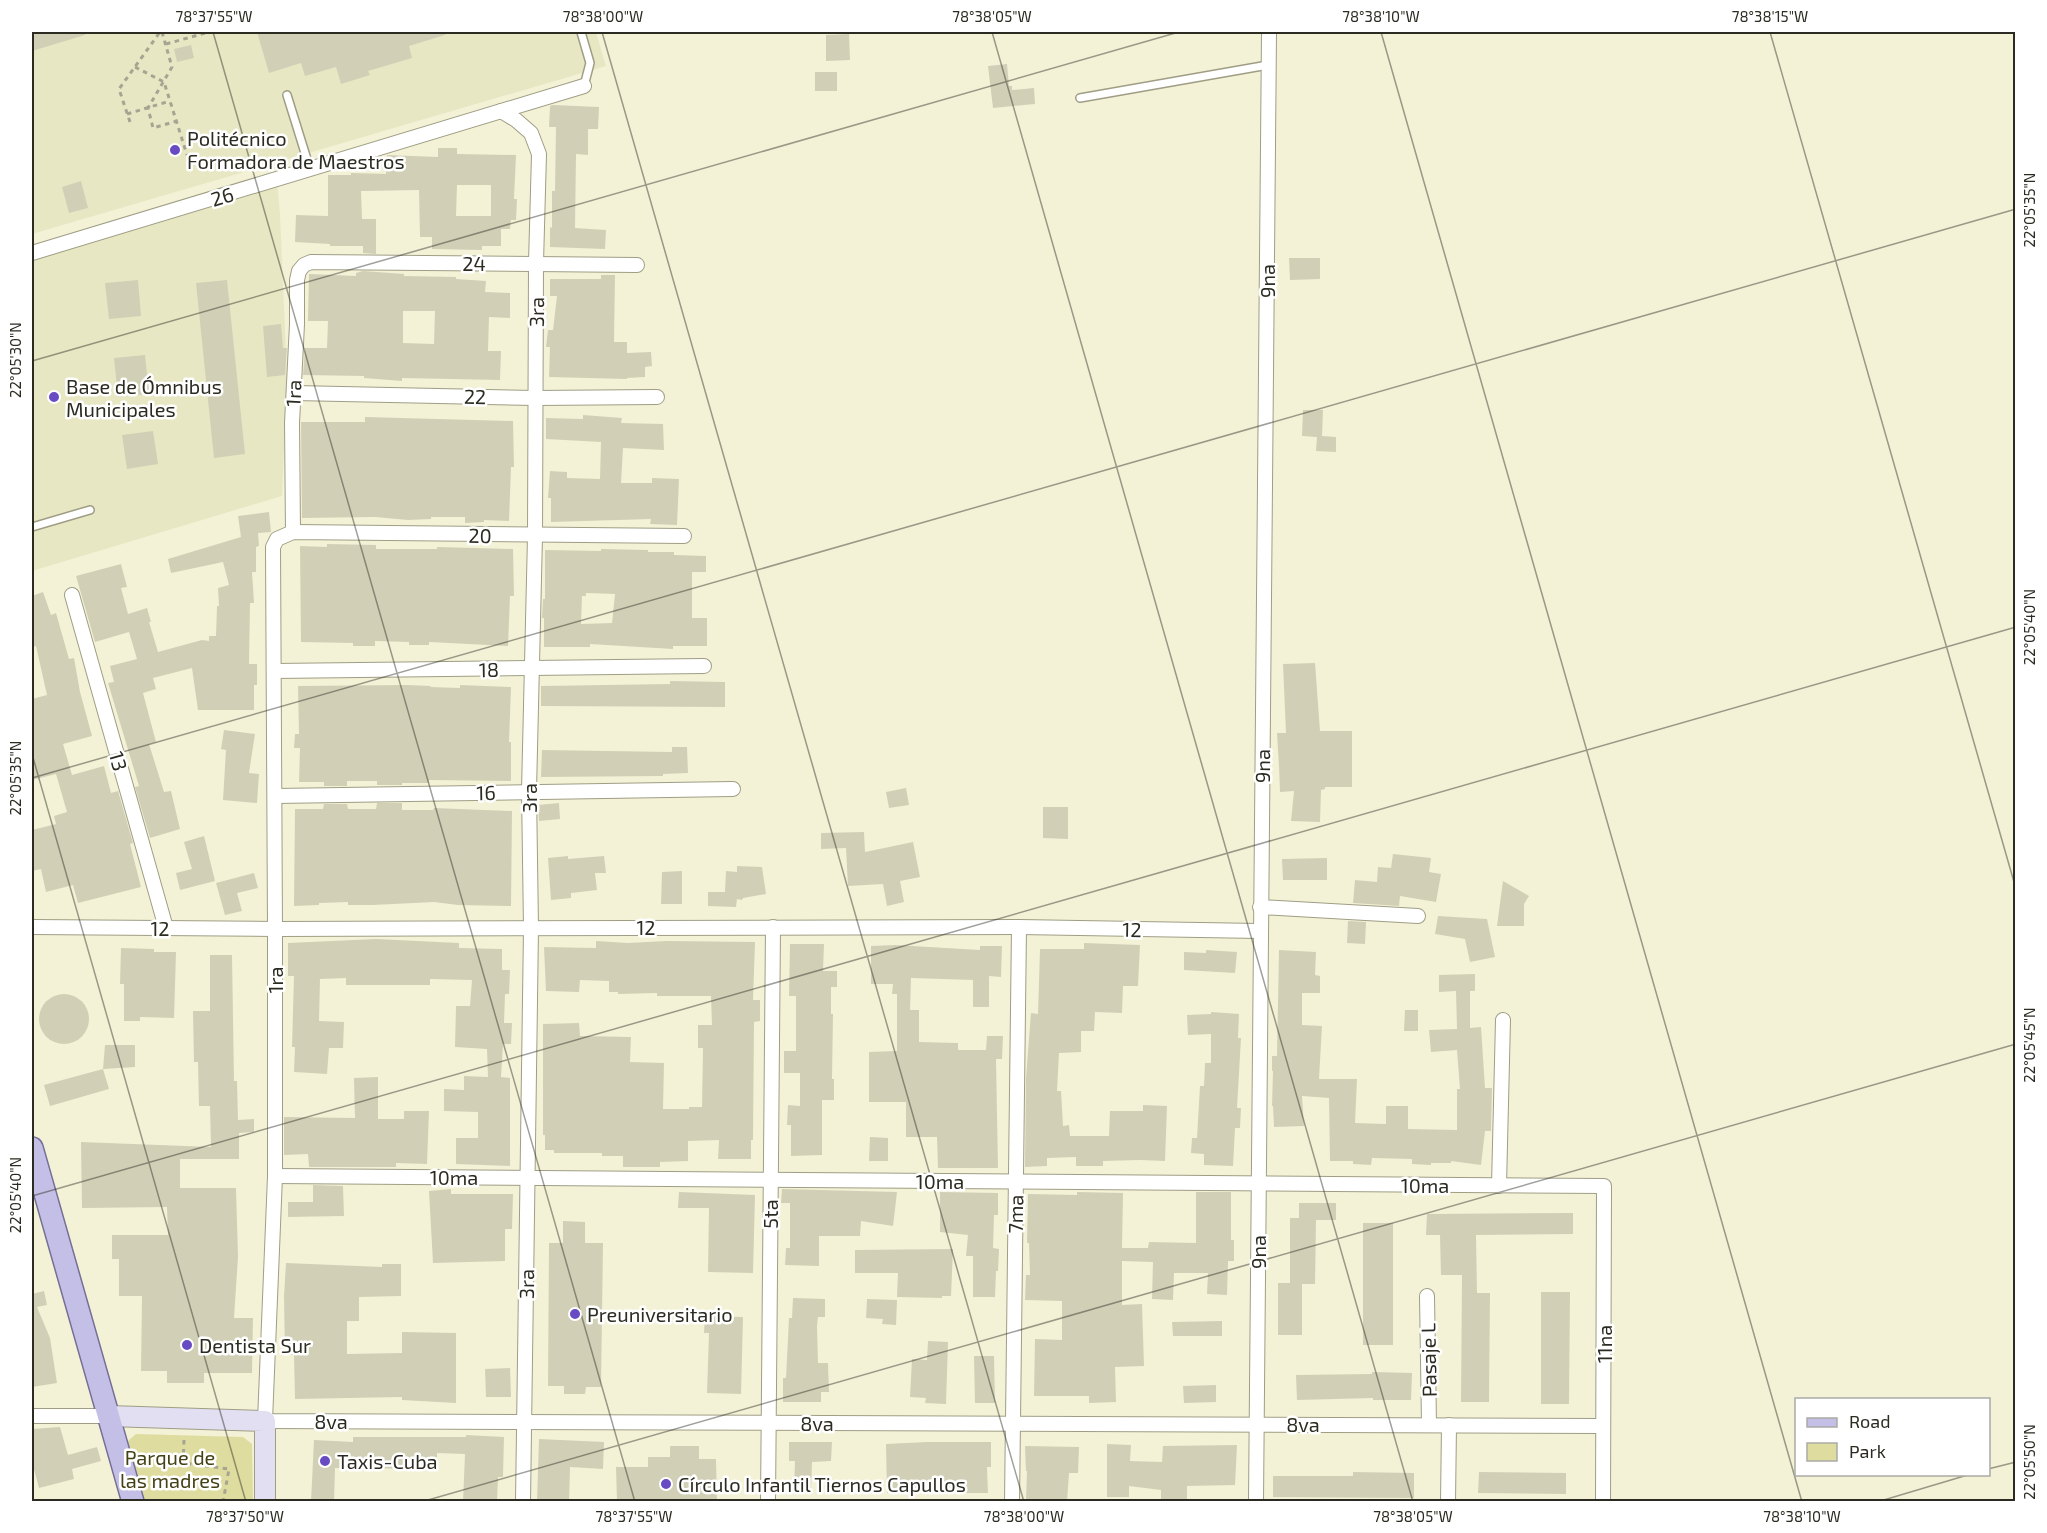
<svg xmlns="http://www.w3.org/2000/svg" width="2047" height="1533" viewBox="0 0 2047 1533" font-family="'Exo 2',sans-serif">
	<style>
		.built { fill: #e8e7c4 }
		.green { fill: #dfdc9f }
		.building { fill: #d1d0b6; fill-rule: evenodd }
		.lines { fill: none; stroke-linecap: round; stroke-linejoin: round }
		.lane-casing { stroke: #9f9e85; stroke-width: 10 }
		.street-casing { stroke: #9f9e85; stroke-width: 16 }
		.secondary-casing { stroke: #9f9e85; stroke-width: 22 }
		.primary-casing { stroke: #756f96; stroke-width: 24 }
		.path { stroke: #a6a591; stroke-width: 3; stroke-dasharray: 4.5 4.5; stroke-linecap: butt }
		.lane { stroke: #fff; stroke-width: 7 }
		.street { stroke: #fff; stroke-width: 14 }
		.secondary { stroke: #e2dff2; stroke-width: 20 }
		.primary { stroke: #c4bfe6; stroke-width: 21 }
		.ticks { fill: none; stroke: #2b2b21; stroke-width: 1.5; stroke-opacity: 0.45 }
		.poi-dot { fill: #684ac3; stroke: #fff; stroke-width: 2 }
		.labels { text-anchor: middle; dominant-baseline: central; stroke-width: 5; stroke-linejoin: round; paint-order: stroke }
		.poi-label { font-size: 20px; fill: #2b2b21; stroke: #fff; text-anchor: start }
		.street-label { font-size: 20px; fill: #2b2b21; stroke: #fff }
		.park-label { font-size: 20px; fill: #444114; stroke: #fff }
		.neatline { fill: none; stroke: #2b2b21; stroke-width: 2 }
		.ticks-label { font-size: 15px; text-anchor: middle; fill: #2b2b21 }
	</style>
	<rect width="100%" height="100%" fill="#f3f2d7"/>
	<g class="built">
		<polygon points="32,32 596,32 606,66 32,234"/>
		<polygon points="277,182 280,214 287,377 282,496 32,571 32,260"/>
	</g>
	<polygon class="green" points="136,1434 243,1437 252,1444 253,1501 142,1501 125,1448 129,1440"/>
	<g class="building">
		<polygon points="32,32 84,32 85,35 32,51"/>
		<polygon points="257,32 445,32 445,35 409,46 412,58 368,71 370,75 341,84 336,67 305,76 301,63 269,73"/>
		<polygon points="849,34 850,60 826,61 826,35"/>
		<polygon points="191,45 194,58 177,62 174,49"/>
		<polygon points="1007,64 1009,86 1012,86 1012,90 1034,88 1035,104 993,108 988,66"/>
		<rect x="815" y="72" width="22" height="19"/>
		<polygon points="553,105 599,107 598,129 588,129 588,155 576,154 575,228 606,230 605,249 550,247 550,227 552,228 552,191 555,191 556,127 549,127 550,106"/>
		<path d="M438,148H457V154L516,155L514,199H517L516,220H511L510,229H501V246H482V250L432,249V237H420L419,190L361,191L362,219H376V254L363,253V246H330V244L295,242L296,215L328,216V175H351V173L386,174L387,155L438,157ZM457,185H491V216H456Z"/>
		<polygon points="81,181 88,208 69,213 62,187"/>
		<polygon points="1289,258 1320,258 1320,279 1290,280"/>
		<path d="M363,271L404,274V276L456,277V279L486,281L485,292L510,293V318L489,317L488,351H501L500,380L402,378V381L364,378V376L303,375L305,348H327L328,321H308L309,274L356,276V273ZM403,311H435L434,344L403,343Z"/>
		<polygon points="601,275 615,275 614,342 627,342 627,353 651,352 652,366 645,367 645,377 627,378 627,379 549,377 550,347 546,347 548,330 553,330 557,296 550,296 550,279 601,279"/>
		<polygon points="138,280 141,316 109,319 105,283"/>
		<polygon points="227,280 245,454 214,458 196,283"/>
		<polygon points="281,324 283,348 287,348 285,375 267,377 263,326"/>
		<polygon points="145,355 149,394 118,397 114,358"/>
		<polygon points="1303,410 1323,410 1322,436 1336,437 1336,452 1316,451 1317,437 1302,436"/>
		<polygon points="583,415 622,418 621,423 663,424 664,450 623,448 621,483 652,483 652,478 679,479 677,525 650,524 651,519 551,522 551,498 548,498 550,471 567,472 567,478 600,479 601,442 546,439 546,418 583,419"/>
		<polygon points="365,417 513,421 514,467 511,467 509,521 484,520 484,522 465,523 465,517 431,517 431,519 408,520 375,517 302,518 301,422 365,422"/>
		<polygon points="153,431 158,464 127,469 122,435"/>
		<polygon points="269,512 271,532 258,533 259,546 256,547 256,572 252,572 254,603 250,603 249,664 257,664 257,685 254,685 254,710 198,710 192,668 153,678 156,689 143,693 156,742 149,744 164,792 171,791 180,829 150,838 135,787 139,786 108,683 114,682 110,666 137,659 129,632 95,642 76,576 121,564 127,587 121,588 128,614 147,608 151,622 149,622 158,652 202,640 209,641 209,636 216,636 217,606 219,606 218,588 229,585 223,562 171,573 168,559 241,537 238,516"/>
		<polygon points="327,544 376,545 376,549 437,549 437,547 513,549 514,596 510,596 508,646 429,642 429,645 409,645 409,642 375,641 375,646 353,646 353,643 301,642 300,546 327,547"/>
		<path d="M601,549L648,550V552H674V555L706,556V572H692V618H707V646H673V649L590,644V647H544V618H542L543,599H545V550L601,551ZM586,593L615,594L612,623L581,624L582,596H586Z"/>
		<polygon points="43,592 51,615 56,613 69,659 74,658 80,692 92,736 63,744 72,775 104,766 111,793 118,791 133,843 130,844 141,887 78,903 73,885 46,892 41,869 32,871 32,830 56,824 54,816 67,812 56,774 32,780 32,699 47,695 36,646 32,647 32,596"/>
		<polygon points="1315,663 1320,731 1352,731 1352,787 1325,787 1325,789 1321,790 1320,822 1291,821 1294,791 1280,792 1279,766 1277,733 1286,733 1283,664"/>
		<polygon points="670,681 725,682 725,707 541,706 541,686 670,684"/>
		<polygon points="407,685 431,686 430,687 460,688 460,685 511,687 509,742 511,742 511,781 429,780 429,783 402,783 402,785 377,785 377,781 347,781 347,786 324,786 324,782 299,782 300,748 294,748 295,734 299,734 298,686"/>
		<polygon points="224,730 255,734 249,773 259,774 257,803 223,800 226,750 221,749"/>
		<polygon points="672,747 687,747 688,773 663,774 663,776 541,777 542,750 672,752"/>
		<polygon points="906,788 909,805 889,808 886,792"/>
		<polygon points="377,803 402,803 402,810 433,810 434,808 512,811 511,906 458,905 434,902 373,905 348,905 348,902 319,903 319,905 294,906 295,809 323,809 324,804 347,804 348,809 376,809"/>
		<polygon points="559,803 560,819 539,821 538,805"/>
		<polygon points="1043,807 1068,807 1068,839 1043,838"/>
		<polygon points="864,832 865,852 913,842 920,877 900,881 904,902 887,906 883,884 848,886 846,848 821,849 821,833"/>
		<polygon points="204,836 215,881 180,890 176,873 192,869 184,842"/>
		<polygon points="1393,854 1431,858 1429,872 1441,874 1436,902 1400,896 1399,906 1353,903 1355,880 1377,882 1378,867 1391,868"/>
		<polygon points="568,856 568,859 604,856 606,873 595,873 597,890 571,893 571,898 551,900 548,858"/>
		<polygon points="1327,858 1327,880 1283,880 1282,859"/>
		<polygon points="737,866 762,867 766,894 743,898 742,900 737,899 736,907 708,906 708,892 725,892 726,871 737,872"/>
		<polygon points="682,871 682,904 661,904 662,872"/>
		<polygon points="254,873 258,888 237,893 242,911 225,915 216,883"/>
		<polygon points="1503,881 1529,896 1524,904 1524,926 1497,926"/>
		<polygon points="1438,916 1487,919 1495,957 1470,962 1465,939 1435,934"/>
		<polygon points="1348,921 1366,922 1365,944 1347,943"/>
		<polygon points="376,939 459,943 459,948 502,949 502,970 510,970 509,994 505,994 504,1023 512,1023 511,1044 503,1044 501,1077 510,1078 510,1166 456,1164 456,1138 478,1138 478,1112 444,1111 444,1089 464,1090 464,1076 488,1077 487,1049 455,1047 456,1006 470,1006 472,980 430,979 430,985 346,985 346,978 320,979 319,1021 344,1022 343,1048 329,1048 327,1074 294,1072 295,1047 292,1047 294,976 288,976 288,943"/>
		<polygon points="596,941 628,943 667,941 755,942 753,1000 760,1000 760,1021 754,1022 753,1140 751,1140 751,1159 718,1159 719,1140 688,1141 688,1161 660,1162 660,1167 623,1167 623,1156 602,1156 602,1153 554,1153 554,1150 545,1150 545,1135 543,1135 543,1024 579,1023 580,1036 631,1037 630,1062 664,1063 663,1109 689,1109 689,1107 702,1107 703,1048 698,1048 698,1025 712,1025 711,996 657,996 657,993 618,994 618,992 609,992 609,981 580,980 579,992 546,991 544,947 596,948"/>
		<polygon points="1084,943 1140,945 1138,986 1123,986 1122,1013 1095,1012 1094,1031 1081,1031 1081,1052 1059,1053 1057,1091 1061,1091 1063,1126 1069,1125 1070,1136 1109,1136 1110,1111 1143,1111 1143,1105 1167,1106 1165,1161 1140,1160 1103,1161 1103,1166 1076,1166 1076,1157 1047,1158 1047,1166 1025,1167 1026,1078 1031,1013 1038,1014 1040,949 1084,949"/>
		<polygon points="790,944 824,944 823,971 837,971 837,987 831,987 831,1014 833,1014 832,1079 834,1079 834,1100 822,1100 822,1155 791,1156 791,1125 787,1125 788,1105 800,1106 800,1073 784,1073 784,1051 796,1051 796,996 789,996"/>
		<polygon points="895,945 980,950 980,946 1002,946 1001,977 989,976 989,1007 973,1007 973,980 911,978 910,1010 919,1010 919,1042 958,1043 958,1050 986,1050 987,1036 1003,1036 1002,1059 996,1059 998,1168 938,1168 937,1137 906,1137 906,1102 869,1102 869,1052 897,1051 897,994 892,994 893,984 871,984 871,946"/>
		<polygon points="121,948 154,949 154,952 176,952 174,1018 140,1017 140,1021 124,1021 124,984 120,984"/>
		<polygon points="1206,950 1237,952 1235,973 1184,970 1184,952 1206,953"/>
		<polygon points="1279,950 1316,952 1315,975 1320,976 1320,993 1302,993 1302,1025 1322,1026 1319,1079 1357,1079 1355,1123 1386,1124 1386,1106 1408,1106 1408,1129 1457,1130 1457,1089 1460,1089 1457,1050 1431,1052 1429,1030 1457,1029 1456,991 1439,992 1439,975 1475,974 1475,991 1470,991 1470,1028 1481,1027 1485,1088 1492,1088 1491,1131 1485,1131 1481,1165 1451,1161 1451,1163 1431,1163 1431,1165 1412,1164 1412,1159 1372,1158 1371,1165 1353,1164 1353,1161 1330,1161 1329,1098 1302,1096 1304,1126 1274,1127 1273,1106 1272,1106 1273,1071 1272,1071 1272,1056 1277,1056"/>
		<polygon points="210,955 232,955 234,1081 237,1081 238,1120 254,1119 254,1132 239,1133 239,1159 180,1159 180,1188 236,1188 238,1257 234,1318 253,1318 252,1373 204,1373 204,1383 167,1383 167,1371 141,1371 142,1296 119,1296 119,1259 112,1259 112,1235 168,1235 167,1207 82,1208 81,1142 211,1147 210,1106 199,1106 198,1062 194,1062 193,1011 210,1011"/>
		<circle cx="64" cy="1019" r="25"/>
		<polygon points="1405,1010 1418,1010 1418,1031 1404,1031"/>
		<polygon points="1211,1012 1239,1014 1238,1038 1241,1038 1237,1108 1241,1108 1240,1128 1235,1128 1233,1166 1204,1165 1204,1154 1191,1153 1192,1138 1197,1138 1200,1086 1204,1086 1205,1063 1211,1063 1211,1034 1188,1035 1187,1015 1211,1014"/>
		<polygon points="105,1045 135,1045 135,1067 103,1069"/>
		<polygon points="103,1069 109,1089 50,1106 44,1085"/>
		<polygon points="378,1077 378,1119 404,1119 404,1111 429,1111 427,1164 396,1163 396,1167 309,1167 308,1154 284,1155 284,1117 355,1118 354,1078"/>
		<polygon points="870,1137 888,1138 888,1161 869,1161"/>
		<polygon points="313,1185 343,1186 344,1216 288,1217 288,1202 313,1202"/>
		<polygon points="451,1189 451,1194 513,1194 512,1229 505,1229 505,1261 433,1263 429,1191"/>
		<polygon points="782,1189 897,1192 893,1226 861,1221 860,1236 819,1236 819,1266 785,1265 786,1248 790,1248 790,1203 781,1203"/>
		<polygon points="679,1192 755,1195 753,1273 708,1272 709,1208 678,1208"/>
		<polygon points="940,1192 998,1193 998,1215 994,1215 993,1248 999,1249 998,1271 996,1271 995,1297 973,1297 973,1256 966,1256 968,1235 940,1232"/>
		<polygon points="1077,1192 1123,1193 1122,1248 1148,1248 1149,1242 1196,1243 1196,1192 1231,1192 1231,1240 1234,1240 1234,1261 1228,1261 1227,1295 1207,1294 1208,1273 1174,1273 1173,1300 1152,1299 1153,1262 1122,1261 1122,1305 1142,1304 1144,1366 1115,1367 1116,1402 1089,1403 1089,1396 1034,1396 1035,1339 1062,1340 1062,1301 1025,1300 1026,1275 1030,1275 1029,1243 1027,1243 1028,1194 1077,1195"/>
		<polygon points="1299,1203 1336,1203 1336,1220 1316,1220 1315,1284 1302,1284 1302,1335 1278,1335 1278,1283 1295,1283 1290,1283 1290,1218 1299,1218"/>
		<polygon points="1573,1213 1573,1234 1476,1235 1477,1293 1490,1293 1489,1402 1461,1402 1462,1275 1441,1275 1440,1235 1426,1235 1427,1214"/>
		<polygon points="563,1221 585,1222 585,1243 603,1243 601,1387 586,1387 585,1394 564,1394 564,1386 548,1386 549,1243 563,1243"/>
		<rect x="1363" y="1223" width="30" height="122"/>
		<polygon points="953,1249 951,1296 942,1296 942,1298 897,1297 898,1273 855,1273 855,1250"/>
		<polygon points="286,1263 382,1267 382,1264 401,1264 401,1296 359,1297 359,1321 347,1321 347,1354 402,1353 402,1332 456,1333 456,1403 402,1400 402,1397 295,1399 294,1355 285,1355 284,1296"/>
		<polygon points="44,1291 47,1305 37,1307 50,1338 57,1383 32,1387 32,1294"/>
		<polygon points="1541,1292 1570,1292 1569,1404 1541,1404"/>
		<polygon points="793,1298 825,1299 825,1317 818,1317 817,1326 818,1363 828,1363 829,1392 821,1392 821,1402 783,1402 783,1378 786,1378 789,1318 792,1318"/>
		<polygon points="867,1299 897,1300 896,1325 882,1324 883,1319 866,1318"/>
		<polygon points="705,1316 743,1317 741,1394 707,1393 709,1333 704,1333"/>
		<polygon points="1222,1321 1222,1336 1173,1336 1172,1322"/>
		<polygon points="928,1341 948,1342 946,1404 925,1403 926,1398 910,1397 912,1359 927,1360"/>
		<polygon points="974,1356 994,1356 995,1403 975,1403"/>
		<polygon points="510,1368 511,1397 486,1397 485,1369"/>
		<polygon points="1372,1372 1412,1373 1411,1400 1373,1400 1373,1398 1297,1400 1296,1375 1372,1374"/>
		<polygon points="1216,1385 1216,1402 1184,1403 1183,1386"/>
		<polygon points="60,1427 68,1455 97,1447 101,1461 72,1469 74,1479 39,1488 32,1462 32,1429"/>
		<polygon points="466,1435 504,1437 503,1477 498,1477 497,1502 463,1502 465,1454 437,1453 437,1469 335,1468 334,1502 311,1502 314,1440 353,1442 353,1437 466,1437"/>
		<polygon points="539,1439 604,1442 603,1469 570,1467 569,1502 537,1502"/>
		<polygon points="789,1442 832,1442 831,1461 812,1462 811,1489 794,1488 795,1461 789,1461"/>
		<polygon points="927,1442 991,1442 991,1467 987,1467 988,1493 887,1493 886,1444"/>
		<polygon points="1107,1444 1131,1445 1130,1461 1162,1462 1163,1446 1237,1445 1235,1485 1187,1486 1187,1502 1161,1502 1161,1490 1129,1486 1129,1497 1107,1497"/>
		<polygon points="670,1446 699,1446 699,1459 716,1459 717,1502 617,1502 616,1467 648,1467 648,1457 670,1457"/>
		<polygon points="1025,1446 1079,1447 1078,1473 1069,1473 1067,1502 1026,1501 1027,1471 1026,1471"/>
		<polygon points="1353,1472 1414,1473 1414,1498 1273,1497 1273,1476 1353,1476"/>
		<polygon points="1479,1472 1566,1473 1566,1494 1478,1493"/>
	</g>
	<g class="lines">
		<defs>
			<g id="lane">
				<polyline points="581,32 590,63 584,86"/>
				<polyline points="287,95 310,169"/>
				<polyline points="1080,98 1268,65"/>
				<polyline points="32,527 90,510"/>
			</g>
			<g id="street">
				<polyline points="501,111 516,120 531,133 539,154 536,263 535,536 529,791 531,928 523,1502"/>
				<polyline points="32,253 584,86"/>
				<polyline points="294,393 535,398 657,397"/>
				<polyline points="293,532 292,423 297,324 297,280 299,271 304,265 311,262 637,265"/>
				<polyline points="684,536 293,532 277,539 273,547 275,929 275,1176 265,1421 1603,1426"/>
				<polyline points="72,595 166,928"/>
				<polyline points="274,671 704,666"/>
				<polyline points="275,796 733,789"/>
				<polyline points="1260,907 1418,916"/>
				<polyline points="32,927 275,929 1019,927 1260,931"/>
				<polyline points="275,1176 1604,1186 1603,1502"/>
				<polyline points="1499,1186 1503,1020"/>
				<polyline points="1427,1296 1429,1425"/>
				<polyline points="32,1416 109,1416"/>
				<polyline points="768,1502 773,927"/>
				<polyline points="1012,1502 1019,927"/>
				<polyline points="1256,1502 1269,32"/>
				<polyline points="1448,1502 1449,1425"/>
			</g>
			<polyline id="secondary" points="109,1416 265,1421 265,1502"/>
			<polyline id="primary" points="32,1148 133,1502"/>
		</defs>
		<use href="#lane" class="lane-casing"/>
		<use href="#street" class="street-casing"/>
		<use href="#secondary" class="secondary-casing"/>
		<use href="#primary" class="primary-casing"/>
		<g class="path">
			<polyline points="162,32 172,67 148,108 153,128 177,121"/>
			<polyline points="166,44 209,32"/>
			<polyline points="135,67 164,82 187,155"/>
			<polyline points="127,114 170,101"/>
			<polyline points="130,122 119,89 160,32"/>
			<polyline points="184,1440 183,1463 229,1469 223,1502"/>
		</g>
		<use href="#lane" class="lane"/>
		<use href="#street" class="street"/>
		<use href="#secondary" class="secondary"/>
		<use href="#primary" class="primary"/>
	</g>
	<path class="ticks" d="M213,32L635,1502M602,32L1024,1502M992,32L1413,1502M1381,32L1802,1502M1770,32L2016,889M32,361L1179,32M32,754L246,1502M32,778L2016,209M32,1196L2016,627M1988,1469L2016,1462M421,1502L2016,1044M1877,1502L1971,1474"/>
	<g class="poi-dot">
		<circle cx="175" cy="150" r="6"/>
		<circle cx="54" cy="397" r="6"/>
		<circle cx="575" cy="1314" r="6"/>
		<circle cx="187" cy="1345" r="6"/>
		<circle cx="325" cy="1461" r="6"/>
		<circle cx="666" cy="1484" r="6"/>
	</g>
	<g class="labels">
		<g class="poi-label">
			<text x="187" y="138">Politécnico<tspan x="187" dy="23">Formadora de Maestros</tspan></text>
			<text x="66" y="386">Base de Ómnibus<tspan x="66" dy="23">Municipales</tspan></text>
			<text x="587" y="1314">Preuniversitario</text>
			<text x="199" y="1345">Dentista Sur</text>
			<text x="337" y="1461">Taxis-Cuba</text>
			<text x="678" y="1484">Círculo Infantil Tiernos Capullos</text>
		</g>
		<g class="street-label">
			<text transform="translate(222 196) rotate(-17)">26</text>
			<text x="474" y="263">24</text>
			<text transform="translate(1267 281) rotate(-90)">9na</text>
			<text transform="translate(536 312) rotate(-89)">3ra</text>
			<text transform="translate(293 393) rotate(-87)">1ra</text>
			<text transform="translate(475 396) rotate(1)">22</text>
			<text transform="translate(480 535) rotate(1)">20</text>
			<text transform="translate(489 669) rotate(-1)">18</text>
			<text transform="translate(119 761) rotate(74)">13</text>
			<text transform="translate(1262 766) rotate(-89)">9na</text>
			<text transform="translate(486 792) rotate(-1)">16</text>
			<text transform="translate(529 798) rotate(-90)">3ra</text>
			<text x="646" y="927">12</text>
			<text x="160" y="928">12</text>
			<text transform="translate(1132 929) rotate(1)">12</text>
			<text transform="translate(275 980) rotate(-90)">1ra</text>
			<text x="454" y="1177">10ma</text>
			<text x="940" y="1181">10ma</text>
			<text x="1425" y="1185">10ma</text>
			<text transform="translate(770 1214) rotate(-90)">5ta</text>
			<text transform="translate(1015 1214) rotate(-89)">7ma</text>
			<text transform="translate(1258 1252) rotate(-90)">9na</text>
			<text transform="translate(526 1284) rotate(-89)">3ra</text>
			<text transform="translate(1604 1344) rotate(-90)">11na</text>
			<text transform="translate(1428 1360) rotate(-91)">Pasaje L</text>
			<text x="331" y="1421">8va</text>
			<text x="817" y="1423">8va</text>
			<text x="1303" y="1424">8va</text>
		</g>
		<g class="park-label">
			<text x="170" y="1457">Parque de<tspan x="170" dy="23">las madres</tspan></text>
		</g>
	</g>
	<rect width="2047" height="1533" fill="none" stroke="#ffffff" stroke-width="66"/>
	<rect x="1795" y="1398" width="195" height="78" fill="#ffffff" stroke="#aaaaa6" stroke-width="1.5"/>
	<rect x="1807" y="1418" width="30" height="9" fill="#c4bfe6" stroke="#aaaaa6" stroke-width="1.5"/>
	<text x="1849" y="1428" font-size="18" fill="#2b2b21">Road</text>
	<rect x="1807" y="1443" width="30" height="18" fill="#dfdc9f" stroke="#aaaaa6" stroke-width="1.5"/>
	<text x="1849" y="1458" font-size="18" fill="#2b2b21">Park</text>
	<rect x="33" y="33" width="1981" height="1467" class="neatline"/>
	<g class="ticks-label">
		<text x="214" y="22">78°37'55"W</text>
		<text x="603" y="22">78°38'00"W</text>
		<text x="992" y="22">78°38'05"W</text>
		<text x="1381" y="22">78°38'10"W</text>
		<text x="1770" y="22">78°38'15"W</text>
		<text transform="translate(2030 210) rotate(-90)" y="5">22°05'35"N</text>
		<text transform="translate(16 360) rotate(-90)" y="5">22°05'30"N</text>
		<text transform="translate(2030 627) rotate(-90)" y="5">22°05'40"N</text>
		<text transform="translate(16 778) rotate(-90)" y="5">22°05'35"N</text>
		<text transform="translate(2030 1045) rotate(-90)" y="5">22°05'45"N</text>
		<text transform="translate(16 1195) rotate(-90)" y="5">22°05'40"N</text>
		<text transform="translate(2030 1462) rotate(-90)" y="5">22°05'50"N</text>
		<text x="245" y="1522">78°37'50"W</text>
		<text x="634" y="1522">78°37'55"W</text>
		<text x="1024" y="1522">78°38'00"W</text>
		<text x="1413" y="1522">78°38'05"W</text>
		<text x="1802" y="1522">78°38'10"W</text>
	</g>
</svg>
